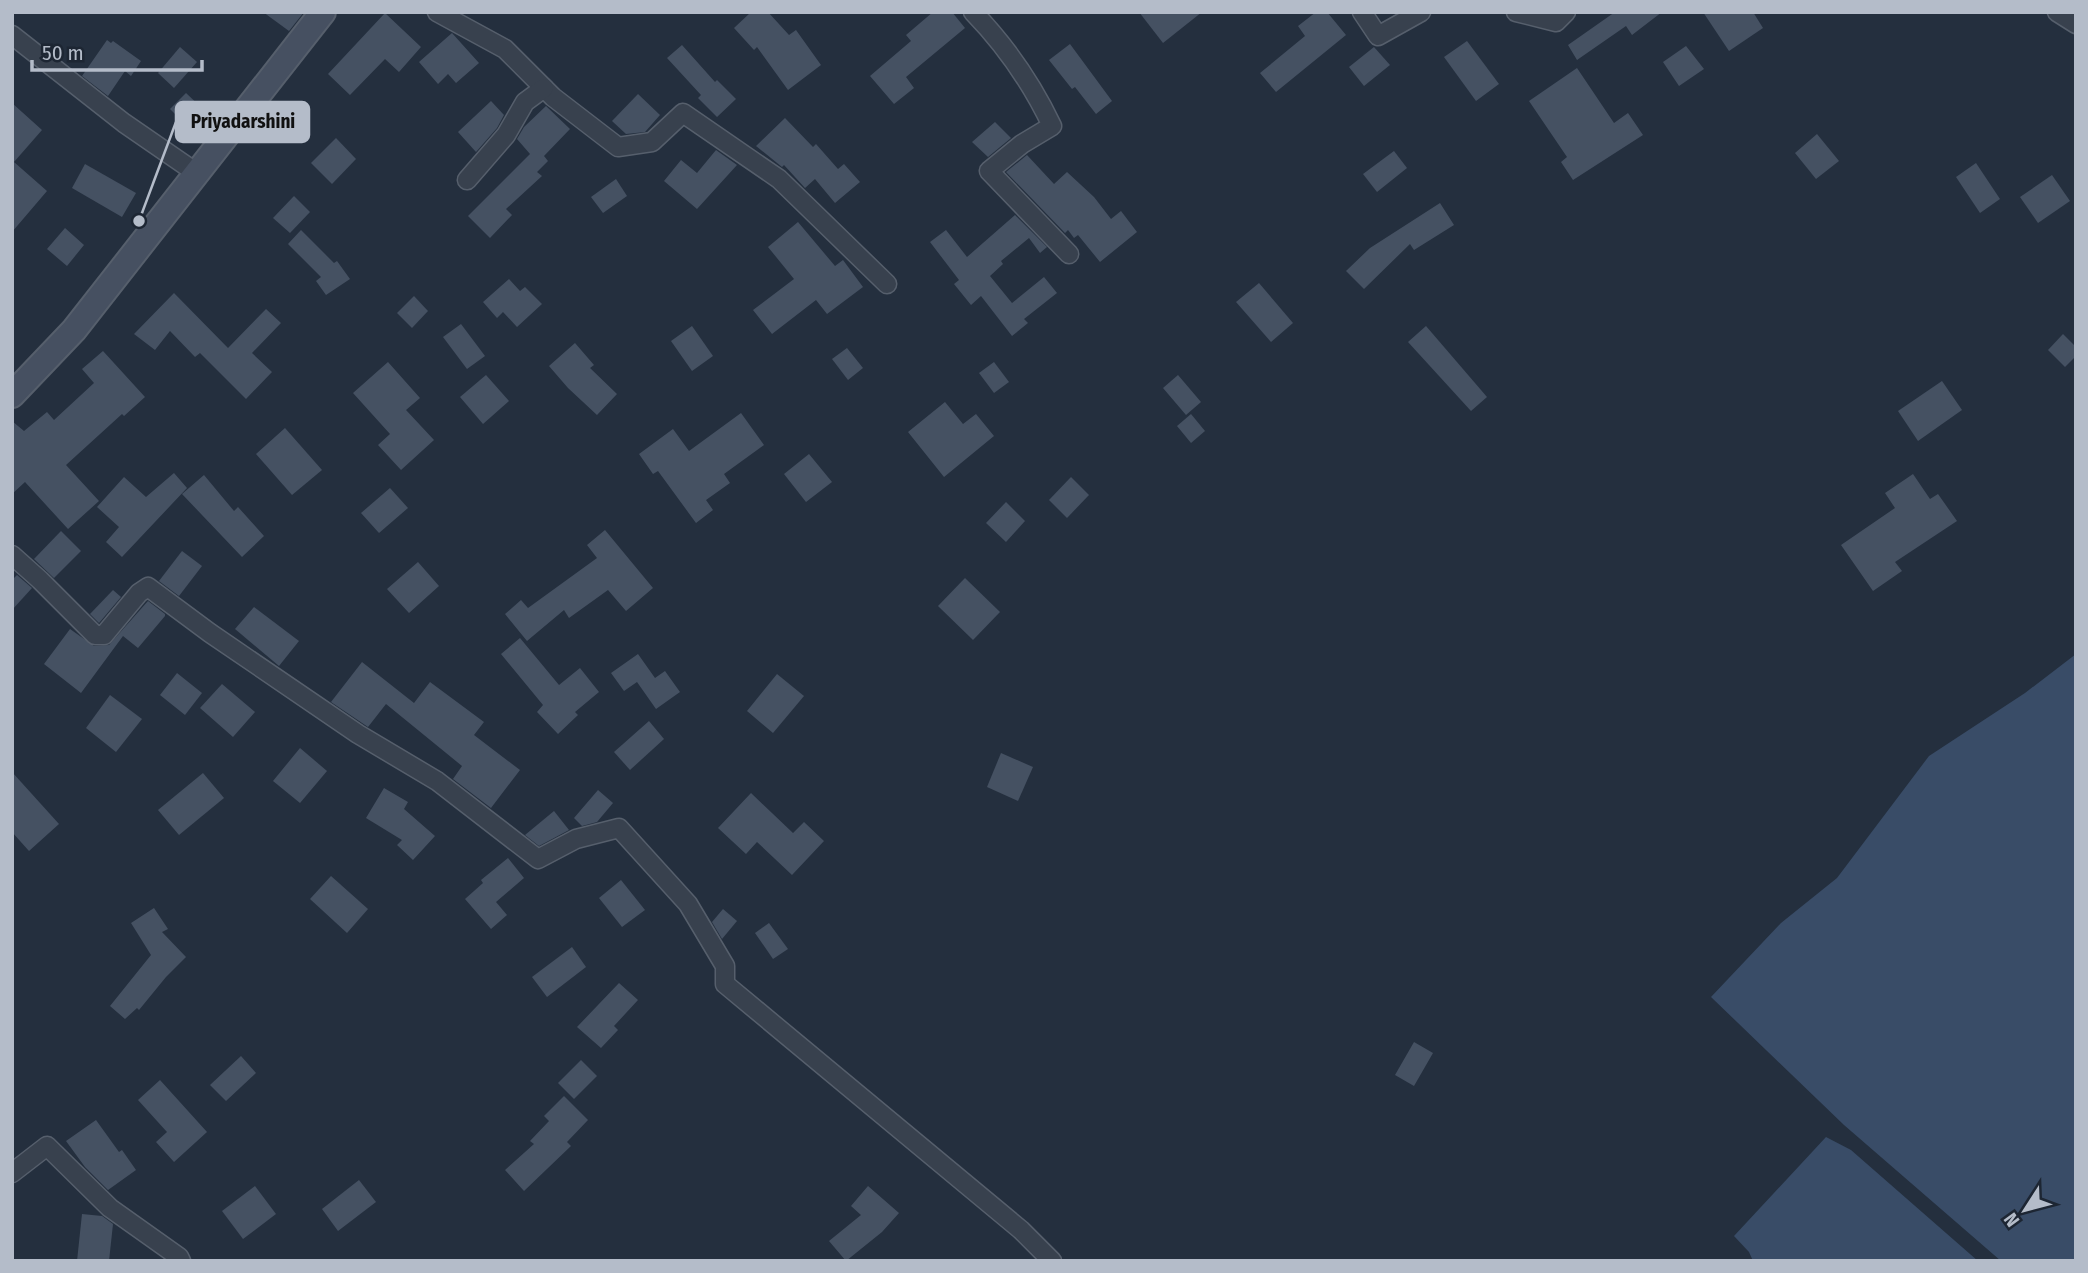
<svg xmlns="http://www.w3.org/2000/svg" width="2088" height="1273" viewBox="0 0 2088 1273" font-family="'Fira Sans Condensed',sans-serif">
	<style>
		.water { fill: #394c67 }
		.building { fill: #455162 }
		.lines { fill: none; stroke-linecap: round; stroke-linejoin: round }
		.street-casing { stroke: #565f6c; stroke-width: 21 }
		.secondary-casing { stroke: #565f6c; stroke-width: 28 }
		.street { stroke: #38414e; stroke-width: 18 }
		.secondary { stroke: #465061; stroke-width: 24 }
		.leader { fill: none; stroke: #b4bcc9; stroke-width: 2.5 }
		.callout-dot { fill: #b4bcc9; stroke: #1d2633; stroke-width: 2.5 }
		.callout { fill: #b4bcc9; stroke: #b4bcc9; stroke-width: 2.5 }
		.callout-label { font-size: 19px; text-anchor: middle; font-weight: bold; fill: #111 }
	</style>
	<rect width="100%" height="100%" fill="#242f3e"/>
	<g class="water">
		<polygon points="2076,654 2076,1261 2001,1261 1844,1125 1711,997 1781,923 1837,878 1929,756 2025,693"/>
		<polygon points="1826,1137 1851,1150 1978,1261 1753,1261 1749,1252 1734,1236"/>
	</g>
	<g class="building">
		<polygon points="263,12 304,12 289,31"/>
		<polygon points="751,12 768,12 789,35 796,30 821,65 788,90 757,47 754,50 734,28"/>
		<polygon points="933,12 952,12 965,28 906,77 914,88 894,104 870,76 911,41 906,35"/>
		<polygon points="1139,12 1202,12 1163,43"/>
		<polygon points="1316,12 1327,12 1346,35 1276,92 1260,73 1305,36 1298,26"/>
		<polygon points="1615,12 1662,12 1632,35 1626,26 1577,60 1568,45"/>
		<polygon points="1703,12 1753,12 1763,28 1729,51"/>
		<polygon points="385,13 421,47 399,72 385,59 350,95 328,74"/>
		<polygon points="452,33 479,63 456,83 448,74 438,84 419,62"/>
		<polygon points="107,40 111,43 113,41 141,61 131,76 125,71 108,96 82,76"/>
		<polygon points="1467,41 1499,84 1476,101 1444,57"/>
		<polygon points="1070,44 1112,101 1096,114 1075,87 1072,89 1049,60"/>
		<polygon points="682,45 715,82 717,80 736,99 717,117 698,98 701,95 667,58"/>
		<polygon points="1686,46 1704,69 1679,86 1663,62"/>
		<polygon points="180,47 197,62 174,88 158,73"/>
		<polygon points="1374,47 1390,65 1364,86 1349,67"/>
		<polygon points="1577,68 1614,123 1628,113 1643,135 1573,180 1561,162 1567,157 1529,101"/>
		<polygon points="186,93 205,111 189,128 170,109"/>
		<polygon points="638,94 660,115 645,132 626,134 612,121"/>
		<polygon points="491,101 504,115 497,128 476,152 458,132"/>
		<polygon points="12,103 42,130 14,162 47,191 12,232"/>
		<polygon points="546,106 570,129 544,156 548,161 537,172 542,176 506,209 512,215 490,238 468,216 530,154 517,139 524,127"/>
		<polygon points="785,118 813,147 816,144 838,169 844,164 860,182 835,203 815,179 805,188 784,165 782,167 756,146"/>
		<polygon points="995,122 1011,138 988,157 972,142"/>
		<polygon points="1817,134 1839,161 1816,179 1795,153"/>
		<polygon points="336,138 356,159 332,184 311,163"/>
		<polygon points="716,150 737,165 697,209 664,181 681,160 697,173"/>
		<polygon points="1394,151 1407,168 1377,192 1363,174"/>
		<polygon points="1027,155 1054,184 1067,172 1094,197 1111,219 1121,211 1137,232 1100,262 1078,235 1074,238 1068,230 1065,233 1006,172"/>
		<polygon points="1976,163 2000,199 1980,213 1956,177"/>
		<polygon points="85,164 136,193 122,217 72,188"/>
		<polygon points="2052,175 2070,201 2038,223 2020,197"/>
		<polygon points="616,179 627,196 603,213 591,197"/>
		<polygon points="294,196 310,212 290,233 273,218"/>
		<polygon points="1440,203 1454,225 1414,250 1410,244 1364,289 1346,271 1370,248"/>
		<polygon points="1015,215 1047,247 1040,253 1029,238 1001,261 1003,264 990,276 1012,303 1044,277 1057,293 1024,319 1028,323 1012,336 981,296 971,305 954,284 959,280 930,242 946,230 967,257"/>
		<polygon points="798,222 835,266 843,260 863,287 827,314 816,300 772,334 753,310 794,279 768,247"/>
		<polygon points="65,228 84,245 67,266 47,249"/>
		<polygon points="301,230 334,263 337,261 350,279 326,295 316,281 321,277 288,244"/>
		<polygon points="509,279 520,291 525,287 542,304 517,327 503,312 497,318 483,302"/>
		<polygon points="1259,283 1293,323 1271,342 1236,302"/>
		<polygon points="174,293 228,348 266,309 281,323 252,353 272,372 246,399 200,353 195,357 170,331 155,350 134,334"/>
		<polygon points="414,296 428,311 412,328 397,313"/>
		<polygon points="461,324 485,356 467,369 443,337"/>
		<polygon points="692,326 713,356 692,371 671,341"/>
		<polygon points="1426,326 1487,397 1471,411 1408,342"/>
		<polygon points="2063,334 2076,347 2076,356 2065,367 2048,350"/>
		<polygon points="575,343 594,365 590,368 617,394 597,415 568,388 549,366"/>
		<polygon points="847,348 863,368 848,380 832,359"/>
		<polygon points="103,351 145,397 124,416 122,414 66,465 99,501 68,529 25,482 12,494 12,421 24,431 47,412 54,420 94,383 82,369"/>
		<polygon points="388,362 420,398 406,410 434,440 401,470 378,445 390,434 353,393"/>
		<polygon points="994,362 1009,382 994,393 979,373"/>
		<polygon points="486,375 509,401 483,424 460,397"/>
		<polygon points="1178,375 1201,402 1186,415 1163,388"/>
		<polygon points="1942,381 1962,410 1918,441 1898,411"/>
		<polygon points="945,402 963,424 976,414 994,436 944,477 908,432"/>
		<polygon points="741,413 764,445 724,474 730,483 706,500 713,510 696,523 658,471 653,474 639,454 673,429 689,451"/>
		<polygon points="1191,414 1205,431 1191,443 1177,426"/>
		<polygon points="285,428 322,470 292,495 256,454"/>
		<polygon points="809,454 832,482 806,502 784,474"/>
		<polygon points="174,473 187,488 122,557 106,542 119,527 97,507 124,477 146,497"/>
		<polygon points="1913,474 1930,499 1938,494 1957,521 1895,562 1902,571 1873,591 1841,545 1895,508 1885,493"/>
		<polygon points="204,475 234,511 238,507 264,536 242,557 182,494"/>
		<polygon points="1071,477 1089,495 1067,518 1049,500"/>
		<polygon points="390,488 408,508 379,533 361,513"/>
		<polygon points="1006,502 1025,521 1006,542 986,523"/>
		<polygon points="605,530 653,588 626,611 608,590 569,618 564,610 527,641 505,614 521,600 528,608 597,558 587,545"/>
		<polygon points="61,531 81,551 54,578 34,559"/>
		<polygon points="182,551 202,566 179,596 159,581"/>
		<polygon points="418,562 439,586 409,613 387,589"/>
		<polygon points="17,575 32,588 12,610 12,580"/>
		<polygon points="965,578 1000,612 973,640 938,606"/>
		<polygon points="113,590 121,597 99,623 90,614"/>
		<polygon points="148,601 165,614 165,616 138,648 123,636 81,693 44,664 70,629 94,646 109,645"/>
		<polygon points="254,607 299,641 279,666 235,629"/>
		<polygon points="520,638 559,685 580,668 599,692 575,712 578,715 558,734 537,712 543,705 501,654"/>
		<polygon points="638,654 655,678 665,671 680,692 656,709 637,682 624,691 611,673"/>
		<polygon points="362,662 414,703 430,682 484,722 474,735 520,770 491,808 453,779 462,766 386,704 368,727 331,702"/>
		<polygon points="177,673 202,693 185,715 160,695"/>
		<polygon points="777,674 804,696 773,733 747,711"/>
		<polygon points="222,684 255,712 233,737 200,708"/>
		<polygon points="110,695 142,719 116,752 86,728"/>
		<polygon points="649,721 664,739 630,770 614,752"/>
		<polygon points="300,748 327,771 300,803 273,781"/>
		<polygon points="1001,753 1033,767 1018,801 987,787"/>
		<polygon points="12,772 59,824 29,851 12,832"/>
		<polygon points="203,773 224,798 179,835 158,810"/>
		<polygon points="384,788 408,802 404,809 435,836 413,860 397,845 402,840 366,818"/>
		<polygon points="598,790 613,803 597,822 582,826 574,818"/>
		<polygon points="751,793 793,833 804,822 824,841 792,875 757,842 746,854 718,828"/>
		<polygon points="554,811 569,830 539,846 525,835"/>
		<polygon points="508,858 524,878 496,902 507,915 491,929 465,899 483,883 481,880"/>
		<polygon points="331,876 368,909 347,933 310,899"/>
		<polygon points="621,880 645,910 622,927 599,898"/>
		<polygon points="154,908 168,929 162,932 186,957 166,977 139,1010 137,1008 125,1019 110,1006 151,955 131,923"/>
		<polygon points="723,909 737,921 722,939 712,922"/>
		<polygon points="769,923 788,949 773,959 755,933"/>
		<polygon points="572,947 586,967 547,997 532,977"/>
		<polygon points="619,983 638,1000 614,1026 618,1030 601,1048 577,1027"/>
		<polygon points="1414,1042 1433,1053 1414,1086 1395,1075"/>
		<polygon points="241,1056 256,1073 226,1101 210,1085"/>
		<polygon points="581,1060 597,1076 574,1099 558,1083"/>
		<polygon points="160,1080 207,1132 174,1162 156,1142 167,1132 138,1100"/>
		<polygon points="564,1096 588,1120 567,1142 571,1146 524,1191 505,1170 534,1144 530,1141 549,1121 544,1116"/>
		<polygon points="96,1120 119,1152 122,1150 136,1170 108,1190 85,1167 66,1141"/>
		<polygon points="359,1180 376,1202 338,1231 322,1209"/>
		<polygon points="255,1186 276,1214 243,1239 222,1211"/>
		<polygon points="868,1186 899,1213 882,1232 846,1261 829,1241 861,1215 851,1206"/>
		<polygon points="82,1214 102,1216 113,1224 109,1261 77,1261"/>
	</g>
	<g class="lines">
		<defs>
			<g id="street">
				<polyline points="437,12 505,49 553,97 618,147 652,142 683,113 779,179 887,284"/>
				<path d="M973,12C1006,46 1032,84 1052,126L1022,144L989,171L1069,254"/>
				<polyline points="1362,12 1378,36 1421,12"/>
				<polyline points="1516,12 1556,22 1566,12"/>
				<polyline points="2057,12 2076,24"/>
				<polyline points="12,35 124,123 198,174"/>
				<polyline points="467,180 506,135 525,102 544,88"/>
				<polyline points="12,555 40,580 95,635 104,635 139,593 148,587 210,633 358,734 437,781 538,859 576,839 619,828 688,904 725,966 725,984 1021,1230 1052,1261"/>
				<polyline points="12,1173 47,1146 110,1208 179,1257 181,1261"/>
			</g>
			<polyline id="secondary" points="12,395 74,330 323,12"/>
		</defs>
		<use href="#street" class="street-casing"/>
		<use href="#secondary" class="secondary-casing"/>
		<use href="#street" class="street"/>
		<use href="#secondary" class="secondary"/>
	</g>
	<path class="leader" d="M139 221L176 122"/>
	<circle class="callout-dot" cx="139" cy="221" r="7"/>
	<rect class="callout" x="176" y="102" width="133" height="40" rx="7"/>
	<g class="callout-label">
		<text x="243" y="128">Priyadarshini</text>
	</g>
	<rect width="2088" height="1273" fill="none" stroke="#b4bcc9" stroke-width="28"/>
	<g transform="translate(2025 1210) rotate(234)" stroke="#1d2633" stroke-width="5" paint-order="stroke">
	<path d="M0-5L12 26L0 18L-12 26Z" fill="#b4bcc9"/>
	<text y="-10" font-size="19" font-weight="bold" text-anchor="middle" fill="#b4bcc9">N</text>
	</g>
	<path d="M32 60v10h170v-10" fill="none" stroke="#b4bcc9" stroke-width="3.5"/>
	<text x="42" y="60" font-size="21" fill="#b4bcc9" stroke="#1d2633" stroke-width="5" paint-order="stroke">50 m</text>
</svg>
